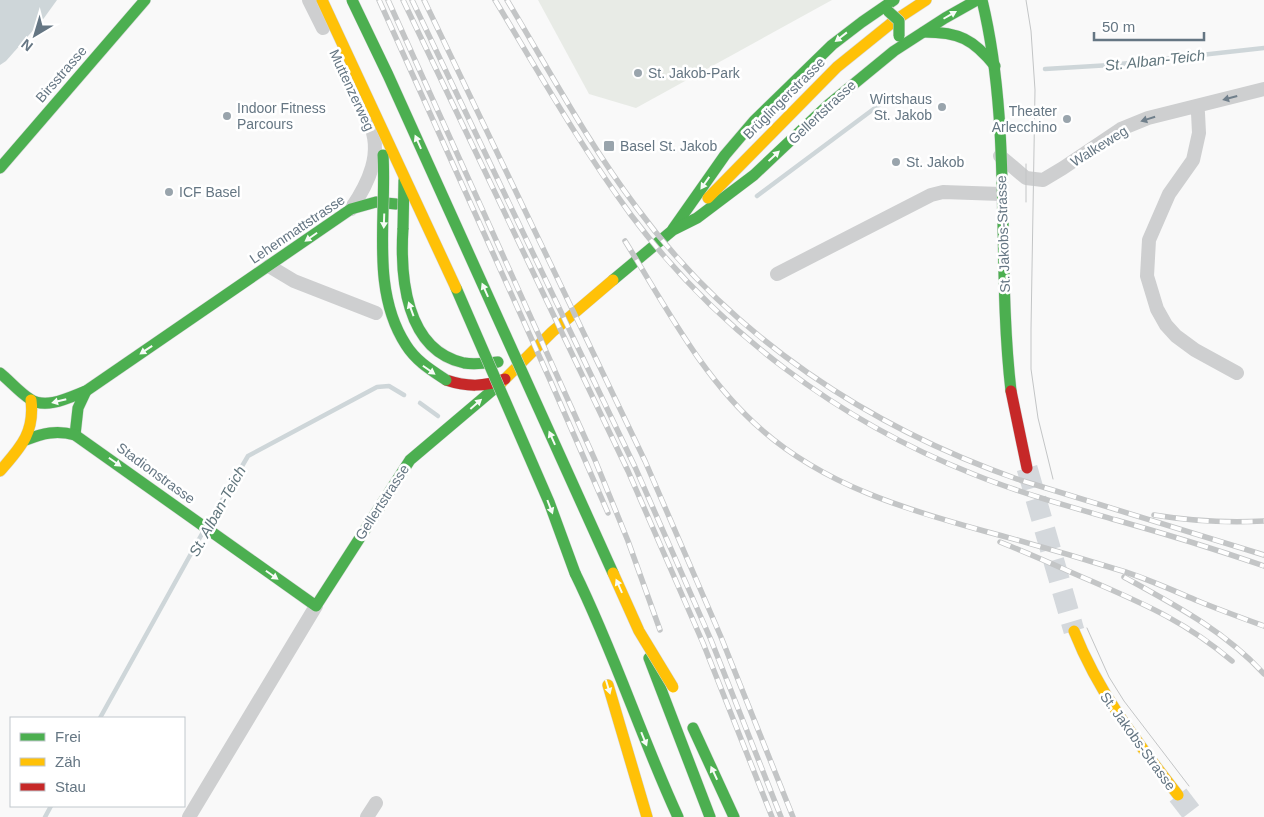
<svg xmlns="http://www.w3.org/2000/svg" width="1264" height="817" viewBox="0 0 1264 817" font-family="Helvetica,sans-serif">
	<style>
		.green { fill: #e8ebe6 }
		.water { fill: #ced6d9 }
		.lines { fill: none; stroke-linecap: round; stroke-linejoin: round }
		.stream { stroke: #ced6d9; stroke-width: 4.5 }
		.primary-tunnel { stroke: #d4d8dc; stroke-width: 21; stroke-dasharray: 21 11; stroke-linecap: butt }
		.fast-casing { stroke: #d5d6d7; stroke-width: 12 }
		.slow-casing { stroke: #d5d6d7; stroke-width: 12 }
		.jam-casing { stroke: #d5d6d7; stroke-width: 12 }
		.street { stroke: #cecfd0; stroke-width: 14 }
		.fast { stroke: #4caf50; stroke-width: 11 }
		.slow { stroke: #ffc107; stroke-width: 11 }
		.jam { stroke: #c62828; stroke-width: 11 }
		.tram { stroke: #c3c5c6; stroke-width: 1 }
		.rail-casing { stroke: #c3c5c6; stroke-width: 5.5 }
		.rail { stroke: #fff; stroke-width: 4; stroke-dasharray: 11; stroke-linecap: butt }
		.fast-bridge-casing { stroke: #d5d6d7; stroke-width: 12; stroke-linecap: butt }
		.slow-bridge-casing { stroke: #d5d6d7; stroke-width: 12; stroke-linecap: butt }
		.fast-bridge { stroke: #4caf50; stroke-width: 11 }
		.slow-bridge { stroke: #ffc107; stroke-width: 11 }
		.oneway { fill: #f6fbf6 }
		.oneway2 { fill: #707f8b }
		.poi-dot { fill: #99a4ac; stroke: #fff; stroke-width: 2 }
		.labels { text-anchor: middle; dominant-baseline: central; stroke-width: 5; stroke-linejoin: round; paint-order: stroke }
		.poi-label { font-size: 14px; fill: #657683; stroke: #fff; text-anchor: start }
		.street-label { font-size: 14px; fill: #657683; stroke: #fff }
		.water-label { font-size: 15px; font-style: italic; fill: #60757c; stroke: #fff }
	</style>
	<rect width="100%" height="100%" fill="#f9f9f9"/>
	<polygon class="green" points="538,0 832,0 636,108 589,94"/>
	<polygon class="water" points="0,0 57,0 44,18 6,61 0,65"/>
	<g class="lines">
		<g class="stream">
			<polyline points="1045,69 1111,65 1264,48"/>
			<polyline points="757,196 879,105"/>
			<polyline points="420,403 438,416"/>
			<polyline points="208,524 248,456 377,387 389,386 404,395"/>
			<polyline points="100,718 203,532"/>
			<polyline points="45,817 51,806"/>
		</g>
		<g class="primary-tunnel">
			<polyline points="1027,468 1074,631"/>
			<polyline points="1178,795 1195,817"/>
		</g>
		<defs>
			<g id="fast">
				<path d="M982,0C1013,128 996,261 1011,391"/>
				<path d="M924,32C959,32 973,39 995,66"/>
				<polyline points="0,168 145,0"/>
				<path d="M403,228C400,276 405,350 464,363C475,365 487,363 498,362"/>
				<polyline points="673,229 725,155 754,121 832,45 862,22 894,0"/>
				<polyline points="613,280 673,230 697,218 754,175 827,106 894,51 945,18 977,0"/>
				<path d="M0,373C10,381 19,392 30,399C46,410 70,397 86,391L351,209L376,202L396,204"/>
				<polyline points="75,435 78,408 86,391"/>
				<path d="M26,440C43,433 57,430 75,435L316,606L410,460L501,383"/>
				<path d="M575,573C614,652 641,737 678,817"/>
				<polyline points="649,658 710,817"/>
				<polyline points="693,728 734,817"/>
			</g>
			<g id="slow">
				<polyline points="708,198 837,67 894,21 926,0"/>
				<polyline points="501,383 552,332 613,280"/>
				<path d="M0,471C20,448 35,433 31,400"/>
				<path d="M1074,631C1099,694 1137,742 1178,795"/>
				<polyline points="608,685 647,817"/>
			</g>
			<g id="jam">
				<path d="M446,380C467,387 484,387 505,379"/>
				<polyline points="1011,391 1027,468"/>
			</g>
		</defs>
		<use href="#fast" class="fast-casing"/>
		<use href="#slow" class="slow-casing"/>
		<use href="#jam" class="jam-casing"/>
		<g class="street">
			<polyline points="309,0 323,28"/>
			<polyline points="1195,107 1198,113 1199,133 1193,160 1169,194 1149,240 1147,276 1157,309 1166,325 1176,336 1195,350 1237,373"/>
			<polyline points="1000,156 1026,178 1043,180 1063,168 1121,129 1148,118 1264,89"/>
			<path d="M351,209C368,184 384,152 369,122"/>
			<polyline points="269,266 294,281 376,313"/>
			<polyline points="777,274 931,195 943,192 1001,194"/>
			<polyline points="189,817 316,606"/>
			<polyline points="367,817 376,803"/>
		</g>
		<use href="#fast" class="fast"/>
		<use href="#slow" class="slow"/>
		<use href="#jam" class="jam"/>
		<g class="tram">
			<polyline points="1026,0 1031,31 1035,90 1031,329 1031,369 1038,418 1053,479"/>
			<polyline points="1026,202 1026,164"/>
			<polyline points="1087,628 1109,677 1124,701 1189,786"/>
		</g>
		<defs>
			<g id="rail">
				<polyline points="379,0 550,380 608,513"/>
				<polyline points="388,0 595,460 628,541 660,630"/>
				<polyline points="403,0 628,471 703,643 772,817"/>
				<polyline points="412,0 635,467 711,640 781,817"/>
				<polyline points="424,0 645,461 721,637 793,817"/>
				<path d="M495,0C539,73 581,147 631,215C718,331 839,421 973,474C1020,493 1068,506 1116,520C1166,534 1215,549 1264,566"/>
				<path d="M507,0C549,70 588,143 637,208C732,337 870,428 1020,480L1264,555"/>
				<path d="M625,241C666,307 703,379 762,430C825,485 904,509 984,531C1029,543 1074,556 1119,570C1146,578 1172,590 1198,601C1220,610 1242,618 1264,626"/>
				<path d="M1154,515C1191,521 1227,523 1264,521"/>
				<path d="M1000,542C1030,554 1059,567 1089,580C1144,604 1185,621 1232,661"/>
				<path d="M1124,577C1175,605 1225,631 1264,674"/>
			</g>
		</defs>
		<use href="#rail" class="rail-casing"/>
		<use href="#rail" class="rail"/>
		<defs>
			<g id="fast-bridge">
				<polyline points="352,0 388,75 613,573"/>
				<polyline points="888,11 899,21 899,36"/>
				<path d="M383,155C387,217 370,290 406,345C416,361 431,370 446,380"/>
				<polyline points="403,228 404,180"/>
				<polyline points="456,288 549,502 575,573"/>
			</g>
			<g id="slow-bridge">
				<polyline points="322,0 456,288"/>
				<polyline points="613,573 639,631 673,687"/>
			</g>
		</defs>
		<use href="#fast-bridge" class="fast-bridge-casing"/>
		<use href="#slow-bridge" class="slow-bridge-casing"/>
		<use href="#fast-bridge" class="fast-bridge"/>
		<use href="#slow-bridge" class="slow-bridge"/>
	</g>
	<defs><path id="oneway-solid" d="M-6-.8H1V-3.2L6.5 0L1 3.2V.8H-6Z" transform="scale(1.25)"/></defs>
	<g class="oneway">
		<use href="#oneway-solid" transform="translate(950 15) rotate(-30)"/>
		<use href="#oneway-solid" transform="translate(841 37) rotate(142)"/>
		<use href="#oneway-solid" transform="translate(418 142) rotate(-114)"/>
		<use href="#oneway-solid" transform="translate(774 156) rotate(-43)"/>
		<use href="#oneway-solid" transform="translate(705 183) rotate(125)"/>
		<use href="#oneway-solid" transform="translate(384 221) rotate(92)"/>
		<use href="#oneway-solid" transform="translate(311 237) rotate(145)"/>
		<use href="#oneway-solid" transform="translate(485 290) rotate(-114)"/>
		<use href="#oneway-solid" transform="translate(411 309) rotate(-110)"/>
		<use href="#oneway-solid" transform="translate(146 350) rotate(146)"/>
		<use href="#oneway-solid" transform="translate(429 370) rotate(35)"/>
		<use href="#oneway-solid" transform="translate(59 401) rotate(166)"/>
		<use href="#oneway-solid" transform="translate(476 404) rotate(-41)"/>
		<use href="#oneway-solid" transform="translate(552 438) rotate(-114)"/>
		<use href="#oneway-solid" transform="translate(115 462) rotate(35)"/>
		<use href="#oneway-solid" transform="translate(550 507) rotate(69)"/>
		<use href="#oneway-solid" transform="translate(272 575) rotate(35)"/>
		<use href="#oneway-solid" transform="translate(619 586) rotate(-114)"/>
		<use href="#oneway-solid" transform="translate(608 687) rotate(73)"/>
		<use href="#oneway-solid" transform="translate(644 739) rotate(68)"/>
		<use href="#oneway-solid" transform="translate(714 773) rotate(-115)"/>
	</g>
	<g class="oneway2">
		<use href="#oneway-solid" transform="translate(1230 98) rotate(165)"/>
		<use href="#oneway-solid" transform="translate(1148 119) rotate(162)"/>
	</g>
	<g class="poi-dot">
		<circle cx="638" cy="73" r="5"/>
		<circle cx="942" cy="107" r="5"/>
		<circle cx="227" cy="116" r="5"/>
		<circle cx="1067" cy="119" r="5"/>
		<rect x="603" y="140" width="12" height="12" rx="2.5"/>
		<circle cx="896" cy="162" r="5"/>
		<circle cx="169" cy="192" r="5"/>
	</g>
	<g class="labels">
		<g class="poi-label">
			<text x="648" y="73">St. Jakob-Park</text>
			<text x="932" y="99" text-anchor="end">Wirtshaus<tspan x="932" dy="16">St. Jakob</tspan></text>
			<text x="237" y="108">Indoor Fitness<tspan x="237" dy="16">Parcours</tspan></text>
			<text x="1057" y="111" text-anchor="end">Theater<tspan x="1057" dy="16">Arlecchino</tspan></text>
			<text x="620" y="146">Basel St. Jakob</text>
			<text x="906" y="162">St. Jakob</text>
			<text x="179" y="192">ICF Basel</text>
		</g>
		<g class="street-label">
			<text transform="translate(61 74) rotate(-49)">Birsstrasse</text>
			<text transform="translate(352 90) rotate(65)">Muttenzerweg</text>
			<text transform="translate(784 98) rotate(-45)">Brüglingerstrasse</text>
			<text transform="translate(822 112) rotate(-43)">Gellertstrasse</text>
			<text transform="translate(1099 146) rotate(-32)">Walkeweg</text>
			<text transform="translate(297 229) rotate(-34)">Lehenmattstrasse</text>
			<text transform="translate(1003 234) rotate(-92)">St. Jakobs-Strasse</text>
			<text transform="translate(156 473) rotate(36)">Stadionstrasse</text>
			<text transform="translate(382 502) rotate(-57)">Gellertstrasse</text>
			<text transform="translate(1138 741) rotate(54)">St. Jakobs-Strasse</text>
		</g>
		<g class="water-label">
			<text transform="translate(1155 60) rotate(-6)">St. Alban-Teich</text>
			<text transform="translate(217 511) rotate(-61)">St. Alban-Teich</text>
		</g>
	</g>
	<rect x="10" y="717" width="175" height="90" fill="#ffffff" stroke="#c1c8cd"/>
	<rect x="20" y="733" width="25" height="8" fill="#4caf50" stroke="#c1c8cd"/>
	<text x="55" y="742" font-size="15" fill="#657683">Frei</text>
	<rect x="20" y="758" width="25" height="8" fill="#ffc107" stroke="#c1c8cd"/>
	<text x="55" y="767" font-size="15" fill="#657683">Zäh</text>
	<rect x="20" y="783" width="25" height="8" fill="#c62828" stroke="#c1c8cd"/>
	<text x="55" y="792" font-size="15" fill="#657683">Stau</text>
	<g transform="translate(35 35) rotate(218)" stroke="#ffffff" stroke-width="4" paint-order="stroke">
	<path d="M0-4L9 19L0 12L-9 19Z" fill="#657683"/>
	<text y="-8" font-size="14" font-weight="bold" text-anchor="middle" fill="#657683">N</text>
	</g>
	<path d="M1094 32v8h110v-8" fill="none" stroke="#657683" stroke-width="2.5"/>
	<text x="1102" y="32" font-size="15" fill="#657683" stroke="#ffffff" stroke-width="4" paint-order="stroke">50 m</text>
</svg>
